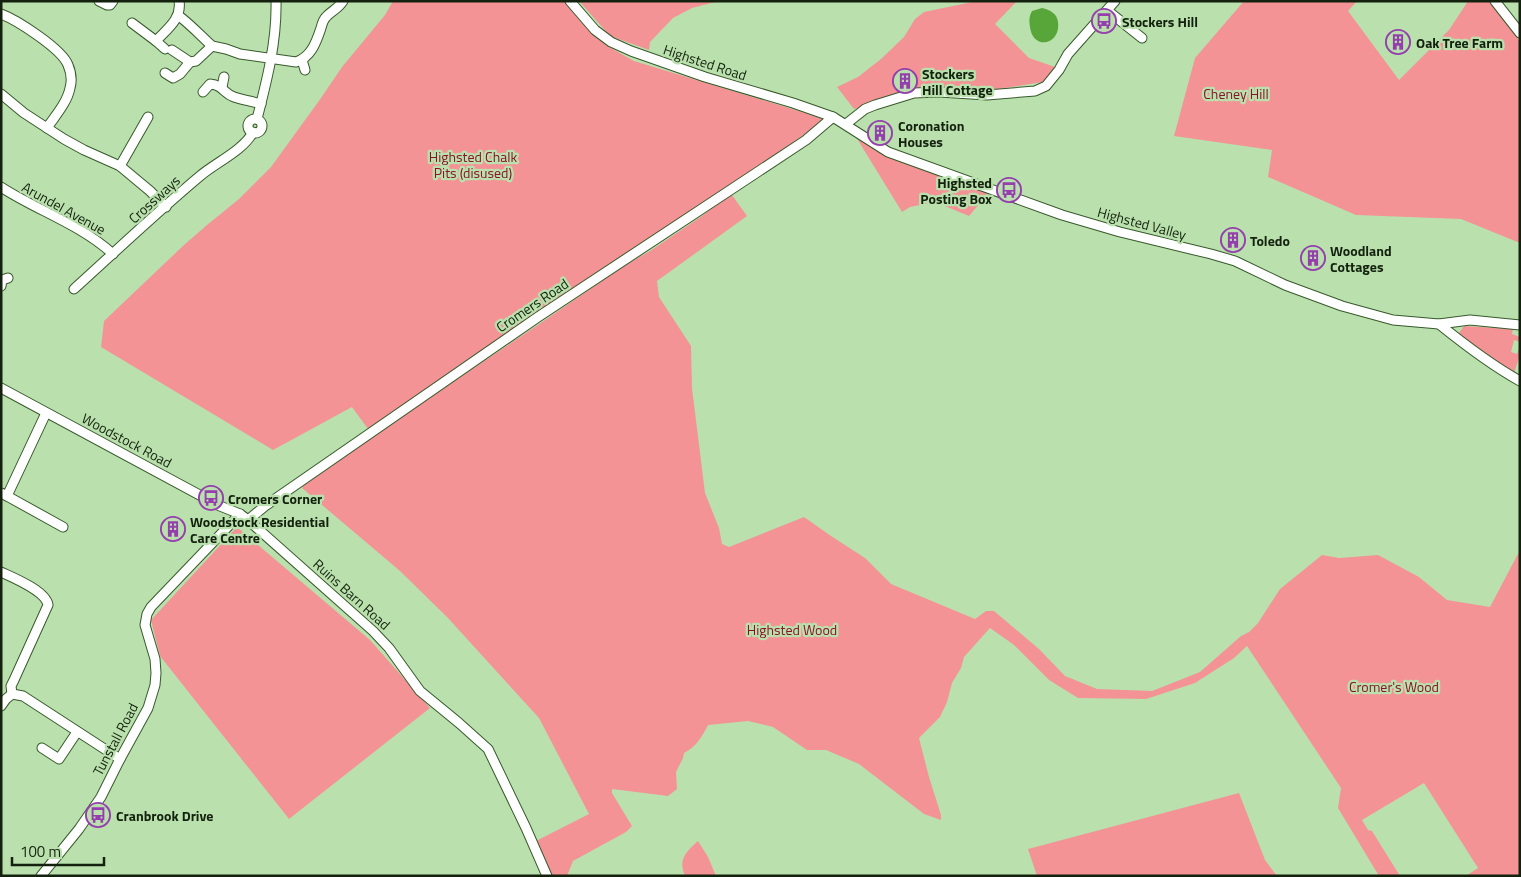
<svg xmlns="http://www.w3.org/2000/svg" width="1521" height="877" viewBox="0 0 1521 877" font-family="'Titillium Web',sans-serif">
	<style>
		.green { fill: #f49396 }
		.water { fill: #58a539 }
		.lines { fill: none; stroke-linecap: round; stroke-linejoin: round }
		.minor-casing { stroke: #37592b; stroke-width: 11 }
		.minor { stroke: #fff; stroke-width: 9 }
		.labels { text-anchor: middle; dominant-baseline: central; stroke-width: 4.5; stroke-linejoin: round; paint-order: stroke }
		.poi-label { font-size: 14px; font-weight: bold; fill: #13210e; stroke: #bae1ad; text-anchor: start }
		.street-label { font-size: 14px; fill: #13210e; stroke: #bae1ad }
		.park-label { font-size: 14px; fill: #8b1029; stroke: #bae1ad }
	</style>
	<rect width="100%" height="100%" fill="#bae1ad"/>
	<g class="green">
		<polygon points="393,1 564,1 604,43 609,47 634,61 812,115 825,120 726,189 368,429 352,407 273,450 101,347 104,321 184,245 207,225 239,199 271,167 321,98 342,67 385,15"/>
		<polygon points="579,1 719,1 692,8 673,18 650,42 649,50 610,36"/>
		<polygon points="977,1 1017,1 995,24 1029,58 1055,67 1043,82 998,89 916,90 854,109 837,87 858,77 881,59 904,37 915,19 924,12"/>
		<polygon points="1244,1 1357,1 1348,11 1399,80 1449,30 1468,1 1492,1 1520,42 1520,243 1461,219 1356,215 1268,177 1272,150 1174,136 1195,58"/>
		<polygon points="856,137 886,153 987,192 986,196 969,216 935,202 910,207 902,212"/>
		<path d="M728,194L732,195L747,216L657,281L659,297L691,346L692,388L705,493L719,528L722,544L729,547L804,517L831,536L865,558L891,584L975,619L986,611H994L1039,649L1065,676L1097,689L1152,691L1200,672L1241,636L1249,632L1258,623L1280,589L1322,555L1339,558L1378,555L1419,577L1447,600L1490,607L1520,550V876H1466L1478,868L1424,783L1362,820L1368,830L1372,831L1400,876H1379L1338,808L1341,788L1247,646L1234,658L1195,683L1146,699L1078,698L1049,680L1014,645L990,628L964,657L961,668L952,683L947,702L940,717L919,738L929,777L941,815V820L924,814L859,764L826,750H807L773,727L748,721L708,725C702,737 696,747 684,753L683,758L676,772L677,789L668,796L612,789V793L632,826L626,832L573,861L567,876H551L536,841L589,814L539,718L448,618L400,571L302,488L305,484C409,409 517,341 622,267L650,251L702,216Z"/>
		<polygon points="1464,326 1513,329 1512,334 1520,337 1520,342 1514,340 1511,352 1517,354 1520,346 1520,355 1514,373 1460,337 1459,333"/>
		<polygon points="237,527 370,640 430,708 289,819 160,656 151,620"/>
		<polygon points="1239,793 1265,860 1277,876 1037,876 1028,849"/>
		<path d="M698,841L708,857L716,876H685C678,859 686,852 698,841Z"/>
	</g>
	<path class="water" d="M1042,8C1050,10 1057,13 1058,22C1061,45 1033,51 1030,27C1029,20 1029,17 1032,11Z"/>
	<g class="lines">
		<defs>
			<g id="minor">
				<polyline points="99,1 107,5 110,5 113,1"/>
				<polyline points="570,1 595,30 611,42 631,51 705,77 793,103 833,117 888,152 1062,215 1120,232 1211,254 1235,261 1285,285 1342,306 1393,320 1439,324 1470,320 1520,325"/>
				<polyline points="1495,1 1520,33"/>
				<polyline points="1108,11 1142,38"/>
				<path d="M1,14C17,20 62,49 68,65C71,72 72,81 70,88C67,103 55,116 47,128"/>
				<path d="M179,16C191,25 201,36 212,46"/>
				<path d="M132,23L156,41C167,29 182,19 179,1"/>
				<polyline points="156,41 165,49"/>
				<path d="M212,46L226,49L240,54L296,62C311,57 316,43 321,28C322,24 323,20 326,17C331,11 338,9 343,1"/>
				<polyline points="172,50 190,62 196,61 212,46"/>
				<polyline points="302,60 305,70"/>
				<polyline points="165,73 173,78 180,74 190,62"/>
				<polyline points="222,87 224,77"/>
				<path d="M203,92L210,84C223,85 223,93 234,97C242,100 252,101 261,104"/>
				<polyline points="1,94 24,113 64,139 84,150 120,166 150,191 166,207"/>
				<path d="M257,119C267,80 277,41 276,1"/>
				<circle cx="255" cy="126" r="7"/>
				<polyline points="846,124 865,109 875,105 914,93 939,92 987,95 1035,91 1046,86 1059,70 1068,54 1115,1"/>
				<polyline points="120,166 148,117"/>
				<path d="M1,187C38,211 80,224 113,254"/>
				<polyline points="1,286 2,280 8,278"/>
				<path d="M74,289C116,251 157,212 200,176C215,163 244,150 253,132"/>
				<path d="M1439,324C1465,345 1491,365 1520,381"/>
				<polyline points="1,388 220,506 240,514 248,520 373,631 389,648 420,691 459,723 488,749 526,828 547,876"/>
				<polyline points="1,493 7,496 46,413"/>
				<polyline points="7,496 63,527"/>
				<polyline points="248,520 265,506 538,317 806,140 833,117"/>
				<path d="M1,572C14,578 46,591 48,605L14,680L11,686L12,694"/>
				<polyline points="1,706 6,699 12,694 23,696 120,759"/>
				<polyline points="42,748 59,759 77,732"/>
				<polyline points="41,876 79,829 101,797 120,759 148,708 155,685 156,673 155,659 145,625 147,614 151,607 240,514"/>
			</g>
		</defs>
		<use href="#minor" class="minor-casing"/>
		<use href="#minor" class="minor"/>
	</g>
	<defs>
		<symbol id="bus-ring" viewBox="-11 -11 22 22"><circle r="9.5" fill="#bae1ad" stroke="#943fad" stroke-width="1.5"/><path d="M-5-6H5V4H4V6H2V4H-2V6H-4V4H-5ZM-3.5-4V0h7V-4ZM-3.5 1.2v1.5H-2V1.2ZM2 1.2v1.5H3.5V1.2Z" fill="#943fad"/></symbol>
		<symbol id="building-ring" viewBox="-11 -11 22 22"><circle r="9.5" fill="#bae1ad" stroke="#943fad" stroke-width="1.5"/><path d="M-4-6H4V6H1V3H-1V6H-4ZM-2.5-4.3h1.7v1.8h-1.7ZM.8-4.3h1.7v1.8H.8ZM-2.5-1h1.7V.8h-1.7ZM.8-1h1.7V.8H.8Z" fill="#943fad"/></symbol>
	</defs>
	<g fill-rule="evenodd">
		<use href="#bus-ring" x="1090" y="7" width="28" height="28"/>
		<use href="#building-ring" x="1384" y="28" width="28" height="28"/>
		<use href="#building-ring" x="891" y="67" width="28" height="28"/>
		<use href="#building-ring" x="866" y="119" width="28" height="28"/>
		<use href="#bus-ring" x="995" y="176" width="28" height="28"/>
		<use href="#building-ring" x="1219" y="226" width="28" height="28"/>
		<use href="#building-ring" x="1299" y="244" width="28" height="28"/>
		<use href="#bus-ring" x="197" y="484" width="28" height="28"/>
		<use href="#building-ring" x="159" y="515" width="28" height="28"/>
		<use href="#bus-ring" x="84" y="801" width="28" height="28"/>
	</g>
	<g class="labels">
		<g class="poi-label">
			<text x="1122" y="21">Stockers Hill</text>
			<text x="1416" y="42">Oak Tree Farm</text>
			<text x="922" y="73">Stockers<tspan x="922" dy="16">Hill Cottage</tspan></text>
			<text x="898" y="125">Coronation<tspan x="898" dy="16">Houses</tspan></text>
			<text x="992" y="182" text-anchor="end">Highsted<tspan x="992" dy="16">Posting Box</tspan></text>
			<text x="1250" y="240">Toledo</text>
			<text x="1330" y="250">Woodland<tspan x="1330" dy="16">Cottages</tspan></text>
			<text x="228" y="498">Cromers Corner</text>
			<text x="190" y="521">Woodstock Residential<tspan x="190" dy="16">Care Centre</tspan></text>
			<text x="116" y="815">Cranbrook Drive</text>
		</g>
		<g class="street-label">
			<text transform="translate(705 62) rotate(18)">Highsted Road</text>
			<text transform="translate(154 199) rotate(-42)">Crossways</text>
			<text transform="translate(64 208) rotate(29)">Arundel Avenue</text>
			<text transform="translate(1142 223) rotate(15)">Highsted Valley</text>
			<text transform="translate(532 305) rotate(-34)">Cromers Road</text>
			<text transform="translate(127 440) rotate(28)">Woodstock Road</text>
			<text transform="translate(352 594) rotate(42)">Ruins Barn Road</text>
			<text transform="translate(115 739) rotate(-62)">Tunstall Road</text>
		</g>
		<g class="park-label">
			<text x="1236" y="93">Cheney Hill</text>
			<text x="473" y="156">Highsted Chalk<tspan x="473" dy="16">Pits (disused)</tspan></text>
			<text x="792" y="629">Highsted Wood</text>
			<text x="1394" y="686">Cromer's Wood</text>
		</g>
	</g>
	<rect width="1521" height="877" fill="none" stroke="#13210e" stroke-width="5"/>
	<path d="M12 857v8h92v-8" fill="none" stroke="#13210e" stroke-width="2.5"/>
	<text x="20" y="857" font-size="15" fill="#13210e" stroke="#bae1ad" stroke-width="4" paint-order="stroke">100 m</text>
</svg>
